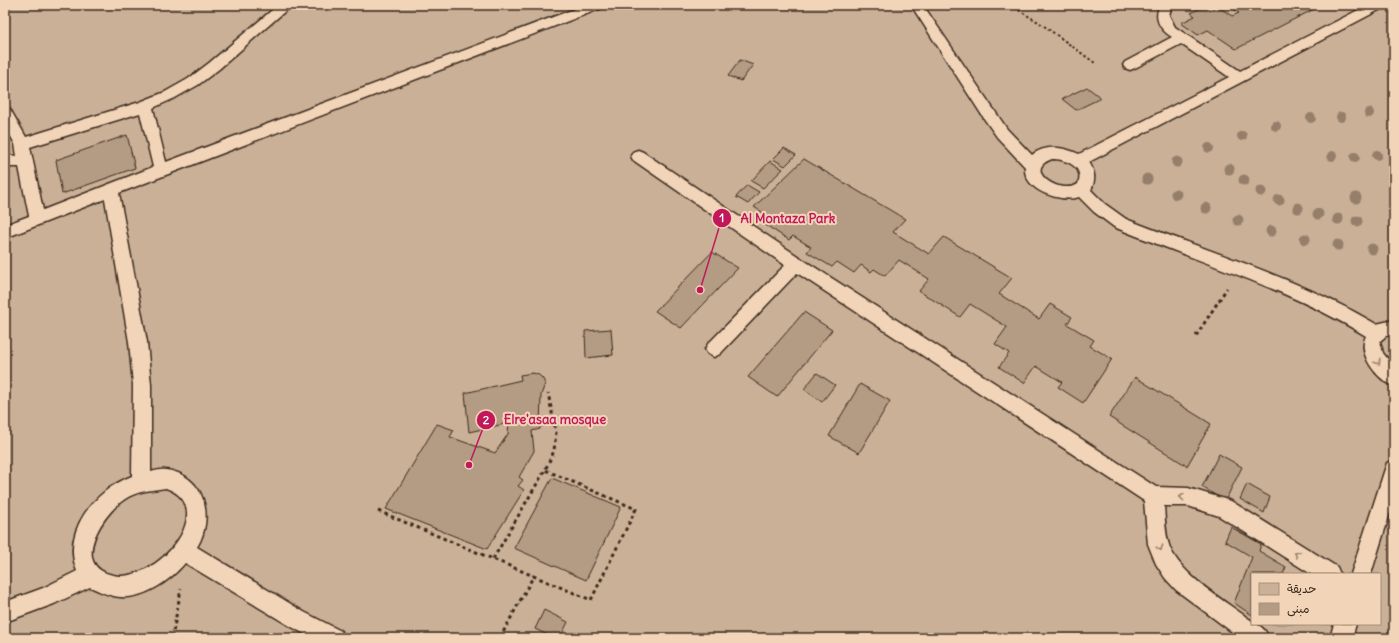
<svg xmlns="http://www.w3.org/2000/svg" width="1399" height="643" viewBox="0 0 1399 643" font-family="Delius,'Playpen Sans Arabic',sans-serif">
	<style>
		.green { fill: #cab097; stroke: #826d5a; fill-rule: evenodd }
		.building { fill: #b49b84; stroke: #3b2a1e }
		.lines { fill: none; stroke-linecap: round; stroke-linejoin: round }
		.lane-casing { stroke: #3b2a1e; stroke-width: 3 }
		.path-far1 { stroke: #3b2a1e; stroke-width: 2; stroke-dasharray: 2.5 2.5; stroke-linecap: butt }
		.path { stroke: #3b2a1e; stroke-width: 3; stroke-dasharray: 3.5 3.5; stroke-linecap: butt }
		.lane { fill: #f2d5b8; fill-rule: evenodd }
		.tree { fill: #967f6a }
		.oneway { stroke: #96806b }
		.leader { fill: none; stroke: #c2185b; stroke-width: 1.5 }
		.callout-dot { fill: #c2185b; stroke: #f2d5b8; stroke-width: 1.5 }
		.mark-label { font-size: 12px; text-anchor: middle; font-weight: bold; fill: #fff }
		.callout-label { font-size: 13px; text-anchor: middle; font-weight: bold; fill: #c2185b; stroke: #f2d5b8; stroke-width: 4; stroke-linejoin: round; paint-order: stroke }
	</style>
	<rect width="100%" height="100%" fill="#ebceb2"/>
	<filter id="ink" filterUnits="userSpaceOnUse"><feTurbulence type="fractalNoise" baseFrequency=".025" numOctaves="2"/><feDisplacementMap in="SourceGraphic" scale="8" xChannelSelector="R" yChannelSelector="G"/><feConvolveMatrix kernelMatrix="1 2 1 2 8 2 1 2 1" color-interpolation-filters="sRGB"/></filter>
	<g filter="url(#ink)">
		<path class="green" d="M5,5H1394V638H5ZM1252,574H1380V624H1252Z"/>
		<g class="building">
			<polygon points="1227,5 1322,5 1236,49 1208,30 1198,35 1181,23 1195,16 1191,13 1204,6 1210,10 1217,6 1232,16 1239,13"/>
			<polygon points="740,60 753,65 741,81 728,76"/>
			<polygon points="1087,87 1101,98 1076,110 1062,99"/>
			<polygon points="127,135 135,168 62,194 56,160"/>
			<polygon points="784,148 796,155 785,166 773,159"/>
			<polygon points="804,159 905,219 893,232 929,254 944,237 1012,278 999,294 1039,319 1050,304 1072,317 1067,324 1094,340 1090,346 1112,359 1083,403 1058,387 1062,382 1036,366 1024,383 999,367 1009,353 995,344 1007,327 970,304 960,317 919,291 929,279 899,260 885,276 874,269 871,272 861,265 854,273 837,262 832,267 807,252 811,247 793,236 789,240 764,224 771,218 754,207"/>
			<polygon points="770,161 783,169 763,188 751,181"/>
			<polygon points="747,185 759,192 748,204 736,197"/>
			<polygon points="712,252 738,268 681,328 655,311"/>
			<polygon points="804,312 832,330 777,397 748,377"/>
			<polygon points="611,329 613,355 586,358 585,331"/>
			<polygon points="533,373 539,375 543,379 545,384 541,395 540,429 532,431 534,451 519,477 523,480 518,486 524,490 487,549 386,509 437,424 454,430 450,437 495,453 508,434 509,423 469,432 465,393 521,380 520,375"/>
			<polygon points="817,373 835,385 822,402 804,389"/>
			<polygon points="1135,377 1211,424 1187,466 1109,417"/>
			<polygon points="860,384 890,401 859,453 829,436"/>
			<polygon points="1219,454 1242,467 1225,501 1202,487"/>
			<polygon points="552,478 621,507 586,580 514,548"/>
			<polygon points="1247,484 1270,497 1264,513 1240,499"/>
			<polygon points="1231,527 1261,544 1259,551 1286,567 1283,574 1252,574 1252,615 1234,603 1252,557 1225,541"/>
			<polygon points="544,610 568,622 560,638 554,638 535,629"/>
		</g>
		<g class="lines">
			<defs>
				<g id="lane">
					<path d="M278,5H292L219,69L198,85L175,98L153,108L166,162L585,5H603L602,8L119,193L147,342L151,385V472C155,471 161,469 166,470C205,475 215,517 197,547L304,612L341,631L345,638H312L290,626L185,563C170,581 144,599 120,597C109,596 99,591 90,587L54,604L5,622V602L43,588L77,571C61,531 95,490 132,476L133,385L129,342L105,199L5,238V225L29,216L19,167H5V155L17,156L15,144L5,126V108L10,109L26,137L140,102L165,92L188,79L209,63ZM140,113L153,167L43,210L30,147ZM166,488C221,508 156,585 113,575C69,566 103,513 125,499C137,491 152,490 166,488Z"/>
					<path d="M911,5H923L1007,129L1032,155C1045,144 1064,147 1079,154L1229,77L1181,44L1135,68L1130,70L1125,68L1123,65L1125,62L1172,37C1160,30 1153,18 1160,5H1172L1169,15L1175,27L1240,71L1368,5H1384L1383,8L1089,162C1095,172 1096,179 1091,190L1105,204L1126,219C1210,252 1298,278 1376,324L1394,320V334L1386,336L1380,341L1383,353L1394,367V386C1377,380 1357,354 1366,336C1287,288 1199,262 1114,227L1094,212L1079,197C1061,203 1023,191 1025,167L997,137L985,120ZM1052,159C1066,159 1085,167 1078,184C1061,196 1021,170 1052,159Z"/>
					<path d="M638,150L643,152L802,259L1156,487L1188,488L1231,501L1337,567L1340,574H1311L1219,516L1188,506H1164C1165,518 1165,533 1169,545C1178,574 1228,603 1252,621V624C1261,624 1266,631 1269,638H1240L1176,590L1165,578L1156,564L1148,544L1144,501L797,273L720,354L714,357L708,354L705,349L708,344L785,265L633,160L631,156L633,152Z"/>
					<polygon points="1394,460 1394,500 1371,574 1351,574 1385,469 1387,463"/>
					<polygon points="1334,624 1356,624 1352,638 1330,638"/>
				</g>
			</defs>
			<use href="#lane" class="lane-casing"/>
			<polyline class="path-far1" points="1010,5 1040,23 1095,63"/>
			<g class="path">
				<polyline points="1196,336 1227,288"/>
				<polyline points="378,511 591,600 636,509 545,470"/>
				<polyline points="493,559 545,470 554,451 556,432 548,393"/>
				<polyline points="172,638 181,589"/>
				<polyline points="500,638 534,575"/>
			</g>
			<use href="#lane" class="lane"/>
		</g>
		<g class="tree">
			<circle cx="1369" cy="113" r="5"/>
			<circle cx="1341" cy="117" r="5"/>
			<circle cx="1311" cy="118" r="5"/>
			<circle cx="1276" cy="126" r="5"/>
			<circle cx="1242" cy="136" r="5"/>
			<circle cx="1209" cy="148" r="5"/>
			<circle cx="1377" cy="155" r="5"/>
			<circle cx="1332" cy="156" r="5"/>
			<circle cx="1355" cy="157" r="5"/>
			<circle cx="1177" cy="162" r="5.5"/>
			<circle cx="1229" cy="169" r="5.5"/>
			<circle cx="1147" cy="179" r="5.5"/>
			<circle cx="1244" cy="180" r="5.5"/>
			<circle cx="1261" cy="191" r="5.5"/>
			<circle cx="1176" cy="194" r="5.5"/>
			<circle cx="1356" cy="198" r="5.5"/>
			<circle cx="1279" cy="200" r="5.5"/>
			<circle cx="1206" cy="208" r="5.5"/>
			<circle cx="1298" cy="208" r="5.5"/>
			<circle cx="1318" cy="214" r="5.5"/>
			<circle cx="1338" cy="219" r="5.5"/>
			<circle cx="1238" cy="220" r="5.5"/>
			<circle cx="1357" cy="221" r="5.5"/>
			<circle cx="1271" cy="231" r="5.5"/>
			<circle cx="1305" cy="239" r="5.5"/>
			<circle cx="1338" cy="245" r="5.5"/>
			<circle cx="1372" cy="249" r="5.5"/>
		</g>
		<defs><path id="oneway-chevron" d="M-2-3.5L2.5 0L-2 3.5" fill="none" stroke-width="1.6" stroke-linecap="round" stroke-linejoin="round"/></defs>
		<g class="oneway">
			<use href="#oneway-chevron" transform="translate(1378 362) rotate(56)"/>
			<use href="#oneway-chevron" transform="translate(1182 497) rotate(-173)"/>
			<use href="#oneway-chevron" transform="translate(1160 548) rotate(72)"/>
			<use href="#oneway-chevron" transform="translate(1297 554) rotate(-148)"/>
		</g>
	</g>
	<path class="leader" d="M700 290L722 218M469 465L486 420"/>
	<g class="callout-dot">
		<circle cx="700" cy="290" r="4"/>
		<circle cx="469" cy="465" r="4"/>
		<circle cx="722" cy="218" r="10"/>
		<circle cx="486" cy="420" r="10"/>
	</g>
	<g class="mark-label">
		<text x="722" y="222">1</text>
		<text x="486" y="424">2</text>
	</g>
	<g class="callout-label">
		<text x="788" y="223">Al Montaza Park</text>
		<text x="555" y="424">Elre'asaa mosque</text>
	</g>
	<rect width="1399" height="643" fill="none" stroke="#f2d5b8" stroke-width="20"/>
	<rect x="10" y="10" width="1379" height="623" fill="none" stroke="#3b2a1e" stroke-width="1.5" filter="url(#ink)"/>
	<rect x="1251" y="573" width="130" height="52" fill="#f2d5b8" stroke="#a9917a"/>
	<rect x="1259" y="583" width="20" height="12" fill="#cab097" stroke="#a9917a"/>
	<text x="1287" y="593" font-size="12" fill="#3b2a1e">حديقة</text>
	<rect x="1259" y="603" width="20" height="12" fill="#b49b84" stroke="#a9917a"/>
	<text x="1287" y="613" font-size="12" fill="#3b2a1e">مبنى</text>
</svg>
